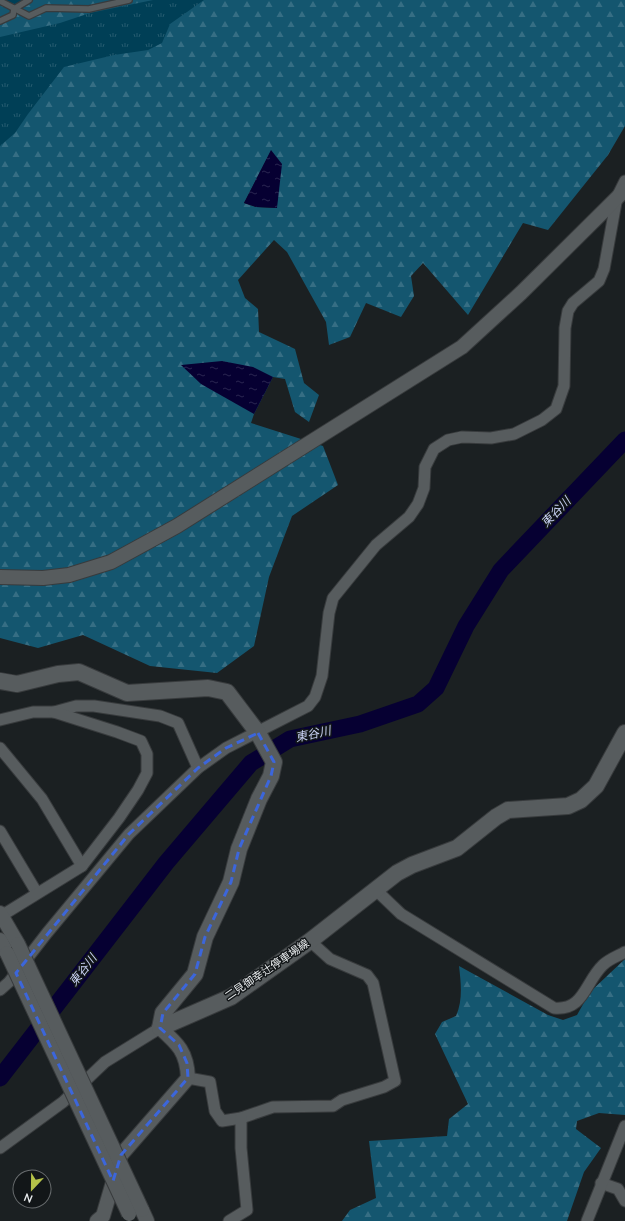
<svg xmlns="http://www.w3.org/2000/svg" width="625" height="1221" viewBox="0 0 625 1221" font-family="'Nunito Sans','Noto Sans JP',sans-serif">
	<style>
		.grass { fill: url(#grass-tufts) }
		.forest { fill: url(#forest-firs); fill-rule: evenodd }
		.water { fill: url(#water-ripples) }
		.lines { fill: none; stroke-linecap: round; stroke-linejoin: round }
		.river { stroke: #060032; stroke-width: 17 }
		.service-casing { stroke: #383b3d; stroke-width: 8 }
		.minor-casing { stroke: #383b3d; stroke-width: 13 }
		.tertiary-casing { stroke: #383b3d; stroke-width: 16 }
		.secondary-casing { stroke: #383b3d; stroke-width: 18 }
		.service { stroke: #575c5e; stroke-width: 5.5 }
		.minor { stroke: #575c5e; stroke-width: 11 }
		.tertiary { stroke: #575c5e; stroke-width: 14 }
		.secondary { stroke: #575c5e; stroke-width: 16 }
		.tertiary-bridge-casing { stroke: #383b3d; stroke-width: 16; stroke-linecap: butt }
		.tertiary-bridge { stroke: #575c5e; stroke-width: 14 }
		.marked { fill: none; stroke: #3c66db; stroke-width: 3; stroke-dasharray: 8 5; stroke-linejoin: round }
		.labels { text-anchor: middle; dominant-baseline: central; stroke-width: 3; stroke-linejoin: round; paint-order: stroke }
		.street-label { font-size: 11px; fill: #e9ecee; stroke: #121618 }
		.water-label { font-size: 12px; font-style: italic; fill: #c7cff2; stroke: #121618 }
	</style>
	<defs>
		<pattern id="grass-tufts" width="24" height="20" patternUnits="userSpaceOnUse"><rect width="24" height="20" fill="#003f56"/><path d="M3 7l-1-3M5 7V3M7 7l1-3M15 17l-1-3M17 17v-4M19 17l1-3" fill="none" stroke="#255b6f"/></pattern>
		<pattern id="forest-firs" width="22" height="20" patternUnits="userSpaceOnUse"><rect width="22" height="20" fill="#14566f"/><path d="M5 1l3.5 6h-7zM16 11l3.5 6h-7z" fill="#366e84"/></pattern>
		<pattern id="water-ripples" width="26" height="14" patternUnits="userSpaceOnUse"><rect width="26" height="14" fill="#060032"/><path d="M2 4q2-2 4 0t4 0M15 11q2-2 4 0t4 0" fill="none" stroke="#2a2550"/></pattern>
	</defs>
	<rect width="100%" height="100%" fill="#1b2022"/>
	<polygon class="grass" points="0,0 451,0 0,265"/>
	<g class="forest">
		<polygon points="0,0 15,4 25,0 153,0 90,13 60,23 0,37"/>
		<path d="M204,0H625V126L608,155L548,230L523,223L468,315L423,263L411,276L414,296L401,317L366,303L350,337L329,345L326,322L287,252L274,240L238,280L245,298L258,309L259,332L295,349L304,383L319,395L309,422L295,412L285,379L273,377L254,414L251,423L323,446L338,485L292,516L269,577L254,646L217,673L150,666L83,635L38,648L0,638V146L15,133L28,114L64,67L114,55L148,50L162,43L170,24ZM271,151L277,208L256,207L244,203Z"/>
		<path d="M625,959V1115L599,1113L577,1121L576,1129L601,1148L584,1172L567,1221H342L350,1210L376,1198L369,1141L447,1136L449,1119L468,1104L435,1034L442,1022L456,1016C463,1000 461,983 459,966L548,1015L563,1020L577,1015L590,992Z"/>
	</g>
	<g class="water">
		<polygon points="271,150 282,164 277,208 256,207 244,203"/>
		<polygon points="222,361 253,367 273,377 254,414 201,384 181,365"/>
	</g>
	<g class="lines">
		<polyline class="river" points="0,1078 166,863 251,763 290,739 360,724 418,704 436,688 466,626 501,570 625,440"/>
		<defs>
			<g id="service">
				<polyline points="0,1 29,16 46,8 89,9 129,0"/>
				<polyline points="0,21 13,15 14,9 29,0"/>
			</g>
			<g id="minor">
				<polyline points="0,720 33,712 54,712 76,706 94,706 160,716 178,723 198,768"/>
				<polyline points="0,748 42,799 82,866"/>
				<polyline points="0,831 37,893"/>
				<path d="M377,891L401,914L554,1008C584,1011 585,982 603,965C609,959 618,956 625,952"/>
				<polyline points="1,916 82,866 119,818 138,790 147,773 147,754 141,741 117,732 54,712"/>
				<polyline points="0,990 9,982 47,933 129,834 198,768 226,748 308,706 315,697 322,676 329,613 333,598 376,545 409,517 418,504 424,488 425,467 434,449 448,440 462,437 491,438 514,434 542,420 556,409 564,386 565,328 568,311 573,303 599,281 604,269 617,197 625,181"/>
				<polyline points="188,1078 210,1082 215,1111 222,1121 241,1118 273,1107 333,1106 342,1100 384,1087 395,1081 373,983 367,975 330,959 310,941"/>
				<polyline points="0,1148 63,1102 105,1062 160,1028"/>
				<polyline points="601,1183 618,1189 625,1201"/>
				<polyline points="229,1221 247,1210 241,1148 241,1118"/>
				<polyline points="587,1221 625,1126"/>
			</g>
			<g id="tertiary">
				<polyline points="0,577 43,578 69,575 111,562 177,526 462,347 521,293 625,190"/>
				<polyline points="0,913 18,944"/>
				<polyline points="0,940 7,953"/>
				<polyline points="142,1210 147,1221"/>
				<path d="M97,1221L103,1216L121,1155L188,1078C187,1052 178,1044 160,1028"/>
			</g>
			<g id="secondary">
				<polyline points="0,681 17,684 58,674 79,672 127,693 208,688 227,692 258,733 274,762 271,776 259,799 239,849 231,882 205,937 195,974 163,1013 160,1028"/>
				<polyline points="160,1028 231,997 310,941 397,873 412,865 457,848 496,817 508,810 568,806 581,800 596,786 625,733"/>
			</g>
		</defs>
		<use href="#service" class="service-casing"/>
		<use href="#minor" class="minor-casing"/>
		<use href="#tertiary" class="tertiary-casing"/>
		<use href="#secondary" class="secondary-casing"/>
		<use href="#service" class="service"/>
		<use href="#minor" class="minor"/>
		<use href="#tertiary" class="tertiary"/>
		<use href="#secondary" class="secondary"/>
		<defs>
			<g id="tertiary-bridge">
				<polyline points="18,944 142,1210"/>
				<polyline points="7,953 129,1214"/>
			</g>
		</defs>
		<use href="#tertiary-bridge" class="tertiary-bridge-casing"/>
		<use href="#tertiary-bridge" class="tertiary-bridge"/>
	</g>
	<path class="marked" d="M258,733L274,762L271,776L239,849L231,882L205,937L195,974L163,1013L160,1028L179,1045L187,1063L188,1078L121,1155L113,1181L16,973L129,834L198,768L226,748Z"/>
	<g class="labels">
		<g class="street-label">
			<text transform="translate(267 970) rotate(-34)">二見御幸辻停車場線</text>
		</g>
		<g class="water-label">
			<text transform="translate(556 512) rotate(-46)">東谷川</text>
			<text transform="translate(313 734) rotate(-12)">東谷川</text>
			<text transform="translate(83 970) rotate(-52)">東谷川</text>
		</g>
	</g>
	<g transform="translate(32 1189) rotate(202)"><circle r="19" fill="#121618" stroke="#686c6e"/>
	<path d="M0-3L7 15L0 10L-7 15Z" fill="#b5c249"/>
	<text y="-6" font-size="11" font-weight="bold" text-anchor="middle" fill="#e9ecee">N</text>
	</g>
</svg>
